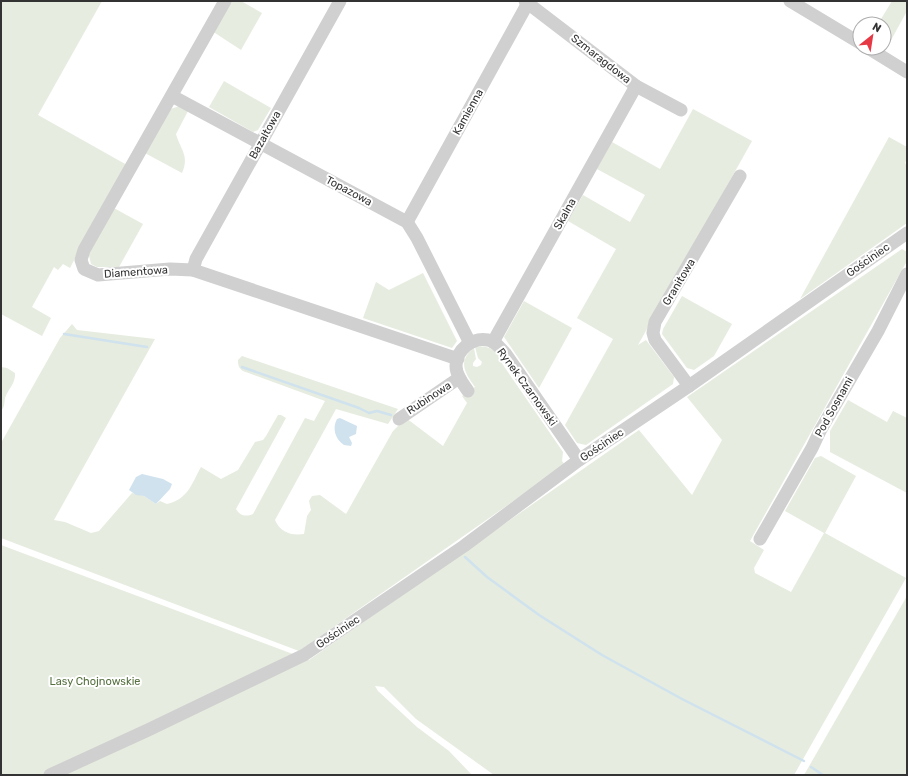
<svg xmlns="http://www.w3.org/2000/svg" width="908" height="776" viewBox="0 0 908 776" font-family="Rubik,sans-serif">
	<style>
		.green { fill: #e6ecdf }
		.water { fill: #cfe2ee }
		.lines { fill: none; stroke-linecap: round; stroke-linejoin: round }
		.stream { stroke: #cfe2ee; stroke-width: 2.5 }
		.minor { stroke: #d0d0d0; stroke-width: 13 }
		.labels { text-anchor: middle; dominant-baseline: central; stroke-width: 4; stroke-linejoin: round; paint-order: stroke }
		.street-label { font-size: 11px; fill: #333; stroke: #fff }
		.park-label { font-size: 11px; fill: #56703f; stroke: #fff }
	</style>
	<rect width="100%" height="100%" fill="#fff"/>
	<g class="green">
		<polygon points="1,1 102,1 38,115 127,165 95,219 70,268 63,264 58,270 54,267 32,307 51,318 42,336 1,314"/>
		<polygon points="229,1 241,1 262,13 241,50 212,31"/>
		<polygon points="892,1 907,1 907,11 885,51 879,48 884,48 884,24 878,24"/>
		<polygon points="224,81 271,108 258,130 253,132 209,107"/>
		<path d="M180,106L188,111L176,134C180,149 190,156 182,173L143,152L167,110Z"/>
		<polygon points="693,109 752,141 638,345 646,340 674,377 673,384 586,445 577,443 565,425 613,339 577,318 616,249 568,221 583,195 630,222 645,195 597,169 612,142 660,169"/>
		<polygon points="889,137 907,147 907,159 905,163 907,165 907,223 800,299"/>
		<polygon points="112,207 143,224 119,267 97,267 91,264 88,251"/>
		<polygon points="902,249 907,252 907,261 750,541 764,550 754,568 755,573 791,592 824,533 785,511 815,458 821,456 856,476 825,533 906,578 794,775 494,775 416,719 384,687 375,686 378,691 417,727 449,751 472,775 1,775 1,545 309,660 639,430 692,495 722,440 687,397"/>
		<polygon points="423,273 457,341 452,348 363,318 376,282 389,290"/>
		<polygon points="682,296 732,324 714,356 694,370 687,368 662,334 663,329"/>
		<polygon points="524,301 572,328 539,388 504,337"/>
		<path d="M72,324L77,330L155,339L54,520L65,522L91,533L99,531L132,493L144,496L156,504L160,501L167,504C188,499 191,485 201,467L221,479L238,470L255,442L263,440L266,436L278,415H281L286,418L236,509C240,516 246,517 253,514L305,418L314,421L325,401L243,371C239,368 238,366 238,360L242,356L398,409L388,424L336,409L275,520C280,532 291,536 304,534L307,516L311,510L309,501L312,496L320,495L346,514L393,431L406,418L443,446L467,403L462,396L475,387C465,373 457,361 474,348L476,359L473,363V366L477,367L481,365L482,362L478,358L475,347C491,345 493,350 504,360L501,362L563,452L562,461L565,465L299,651L1,538V443L60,338Z"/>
		<path d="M1,367L7,368L15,373C16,383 8,389 5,398C4,404 5,406 1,411Z"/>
		<polygon points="848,400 887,422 893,411 907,418 907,493 830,452 830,431"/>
		<polygon points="907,596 907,775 804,775"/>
	</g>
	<g class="water">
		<path d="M340,418L357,426L356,434L349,437L352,443L351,446L344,445C335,439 332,428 337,419Z"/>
		<polygon points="142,474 163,479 172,484 170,489 156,504 144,496 136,495 129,490 136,477"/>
	</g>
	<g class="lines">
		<g class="stream">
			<polyline points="64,334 147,347"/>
			<polyline points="242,367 359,408 369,413 377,411 391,415"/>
			<polyline points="465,557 487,577 539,615 602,655 682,699 804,761"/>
			<polyline points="811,767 823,775"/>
		</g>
		<g class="minor">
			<polyline points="225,1 84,250 81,260 84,269 98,275 170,269 193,270 458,359"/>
			<polyline points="525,1 636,86 681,110"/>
			<polyline points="790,1 860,43"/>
			<polyline points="868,48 907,72"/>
			<polyline points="172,96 407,222 417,238 470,343"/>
			<polyline points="407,222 529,1"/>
			<polyline points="193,270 196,259 340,1"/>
			<polyline points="493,342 636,86"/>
			<polyline points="689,386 655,340 653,333 655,322 740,176"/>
			<path d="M468,391C463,384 456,375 456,366C456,350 472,337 488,340C495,341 500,348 505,353L579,460"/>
			<polyline points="399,419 459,378"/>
			<polyline points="760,539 812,448 820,431 878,331 907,274"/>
			<polyline points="50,775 148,730 304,655 464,546 579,460 689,386 907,233"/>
		</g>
	</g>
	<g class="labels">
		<g class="street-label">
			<text transform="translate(601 59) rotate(38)">Szmaragdowa</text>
			<text transform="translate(468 112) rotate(-61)">Kamienna</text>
			<text transform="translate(265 135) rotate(-61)">Bazaltowa</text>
			<text transform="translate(349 191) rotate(28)">Topazowa</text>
			<text transform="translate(565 214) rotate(-61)">Skalna</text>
			<text transform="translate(868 260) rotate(-35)">Gościniec</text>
			<text transform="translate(136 272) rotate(-4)">Diamentowa</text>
			<text transform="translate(679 282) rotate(-59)">Granitowa</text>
			<text transform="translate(527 387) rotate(54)">Rynek Czarnowski</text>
			<text transform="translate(429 398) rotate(-33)">Rubinowa</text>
			<text transform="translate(834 407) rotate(-61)">Pod Sosnami</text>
			<text transform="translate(602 445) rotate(-34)">Gościniec</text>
			<text transform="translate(338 632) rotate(-34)">Gościniec</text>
		</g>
		<g class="park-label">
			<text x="95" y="681">Lasy Chojnowskie</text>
		</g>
	</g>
	<rect width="908" height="776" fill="none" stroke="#333333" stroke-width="4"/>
	<g transform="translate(872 36) rotate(30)"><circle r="19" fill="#ffffff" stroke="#adadad"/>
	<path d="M0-3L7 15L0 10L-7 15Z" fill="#e63946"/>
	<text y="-6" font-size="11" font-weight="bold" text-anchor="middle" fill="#333333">N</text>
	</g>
</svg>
